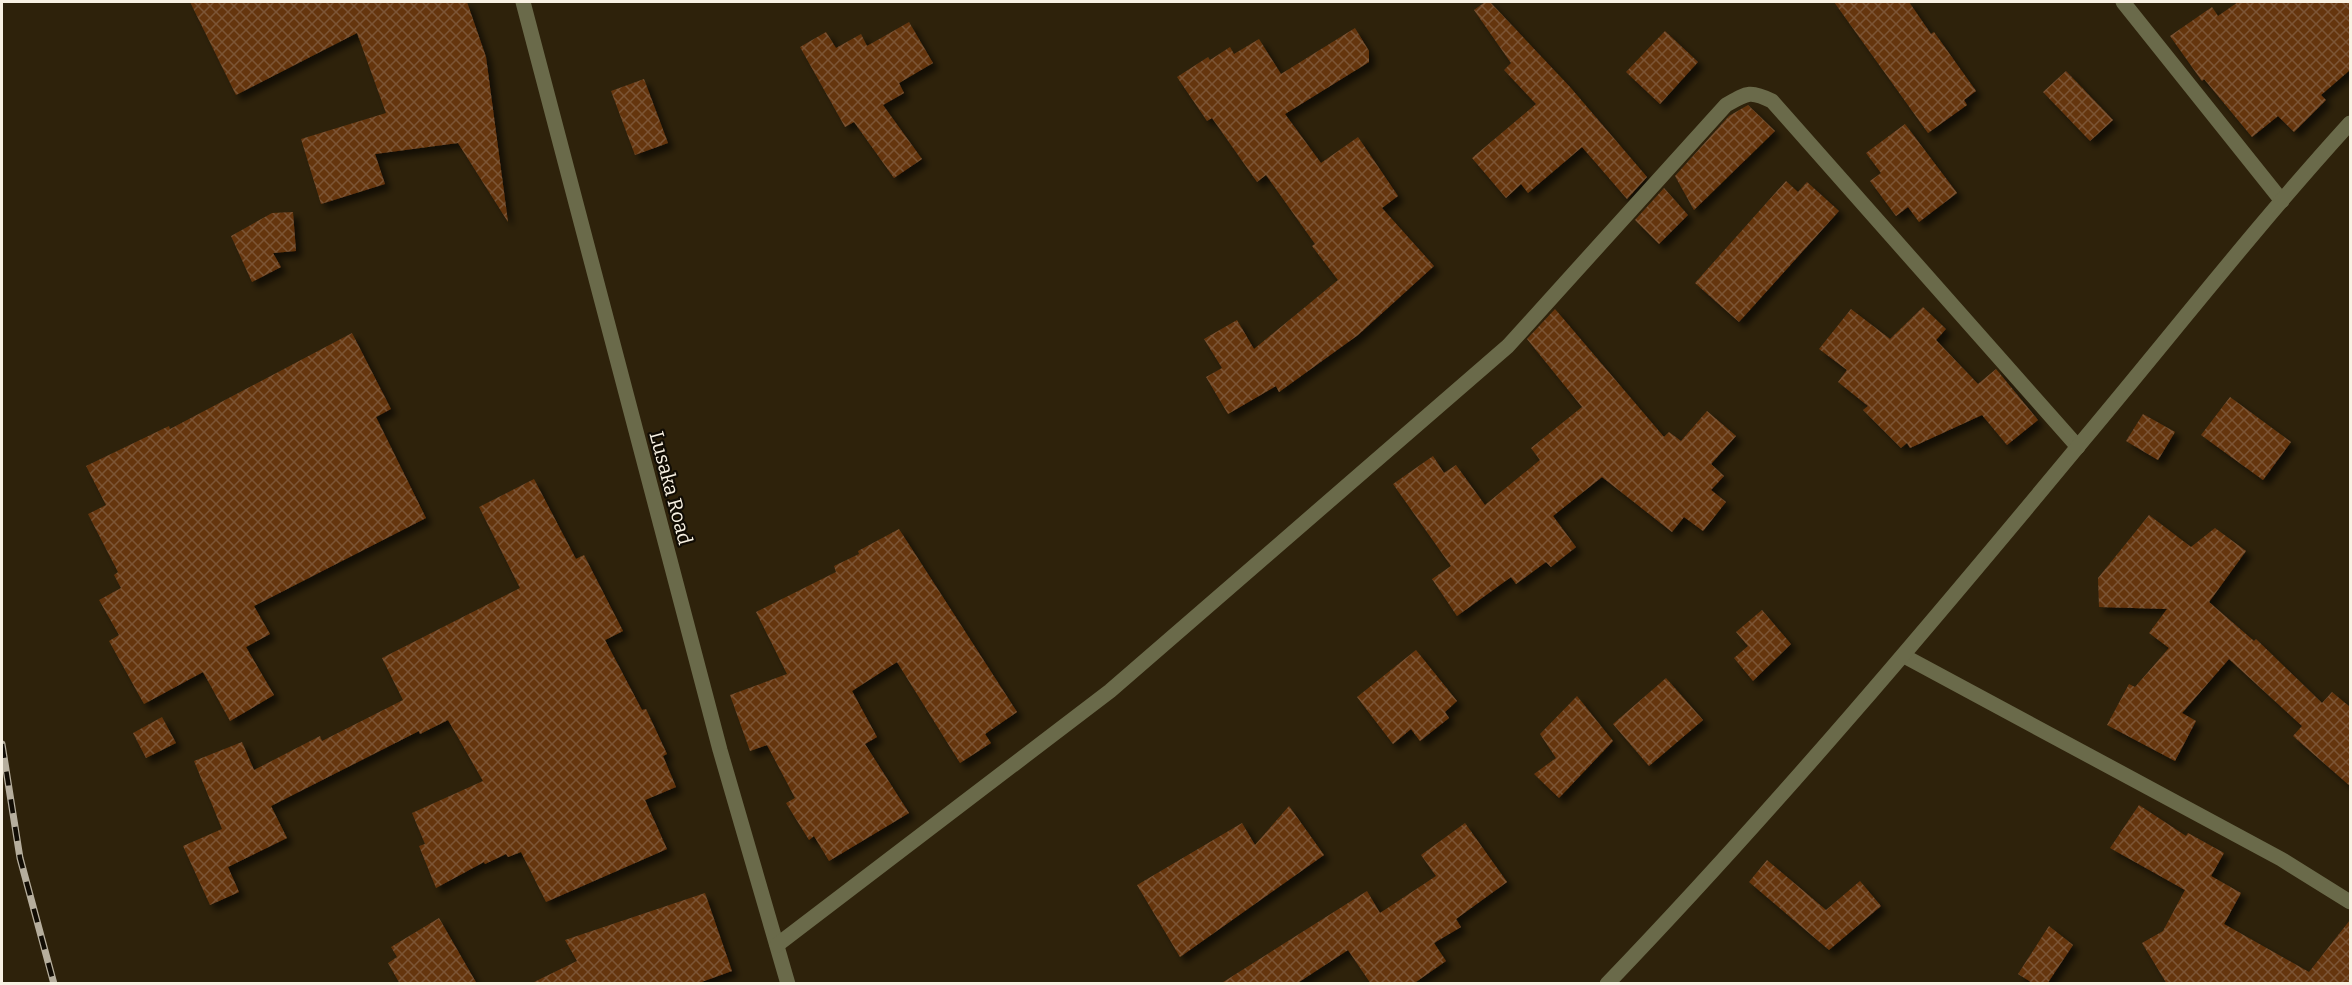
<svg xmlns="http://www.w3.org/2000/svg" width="2352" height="985" viewBox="0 0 2352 985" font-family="Bitter,serif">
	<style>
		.building { fill: url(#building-cross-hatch); filter: url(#shadow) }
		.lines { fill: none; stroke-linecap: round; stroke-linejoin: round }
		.minor { stroke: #6a6a4a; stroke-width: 15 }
		.rail-casing { stroke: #b6ae9d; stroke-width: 7 }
		.rail { stroke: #110c04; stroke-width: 4.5; stroke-dasharray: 14; stroke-linecap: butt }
		.labels { text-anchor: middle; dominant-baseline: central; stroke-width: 4.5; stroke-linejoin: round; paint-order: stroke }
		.street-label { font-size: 20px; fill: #f8f1e3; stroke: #110c04 }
	</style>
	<defs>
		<pattern id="building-cross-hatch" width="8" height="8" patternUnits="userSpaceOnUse" patternTransform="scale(1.5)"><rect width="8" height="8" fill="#653611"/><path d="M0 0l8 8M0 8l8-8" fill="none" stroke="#7c5434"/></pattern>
		<filter id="shadow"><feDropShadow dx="5.5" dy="5.5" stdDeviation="3" flood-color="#0009"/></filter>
	</defs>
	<rect width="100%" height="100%" fill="#2e220b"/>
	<g class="building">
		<polygon points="190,2 467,2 486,57 508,222 458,143 375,154 385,184 321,204 301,139 386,113 357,33 236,95"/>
		<polygon points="1485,2 1490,2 1570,87 1647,177 1627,199 1582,147 1528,193 1521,184 1506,198 1472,158 1536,104 1504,70 1511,63 1474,10"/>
		<polygon points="1834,2 1909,2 1931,34 1934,32 1976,91 1964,100 1967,105 1928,133"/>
		<polygon points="2238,2 2350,2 2350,70 2321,95 2326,100 2294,132 2278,116 2252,137 2204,79 2202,81 2170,36 2212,7 2218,16"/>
		<polygon points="909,22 933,63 899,83 904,93 883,105 922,159 894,178 854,122 845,127 800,47 826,32 836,48 861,34 867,46"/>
		<polygon points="1355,28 1369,51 1369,62 1285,114 1321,163 1358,137 1398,196 1382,208 1434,266 1358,335 1279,392 1276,386 1228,414 1206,377 1222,368 1204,339 1237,320 1254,349 1338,280 1312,246 1315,244 1266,175 1257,182 1212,118 1207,121 1177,77 1208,57 1210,60 1230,47 1234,54 1259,39 1281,74"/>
		<polygon points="1665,31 1698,62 1660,104 1626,72"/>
		<polygon points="2066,71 2113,120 2090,141 2043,92"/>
		<polygon points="644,79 668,143 635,155 611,91"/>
		<polygon points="1748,105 1775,131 1694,210 1675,176 1729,116"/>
		<polygon points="1905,124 1957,193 1919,222 1908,207 1896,216 1870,181 1881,173 1866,153"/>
		<polygon points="1786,181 1798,192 1807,182 1839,211 1739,322 1695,283"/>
		<polygon points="1664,188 1688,215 1659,244 1635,220"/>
		<polygon points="293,212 296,251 273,253 281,267 252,282 231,236 272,213"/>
		<polygon points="1923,307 1946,329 1936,340 1978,384 1996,369 2038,420 2007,445 1982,415 1910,448 1907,443 1901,448 1863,410 1868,406 1838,382 1847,370 1819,349 1851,309 1890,339"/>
		<polygon points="1555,309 1664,437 1669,432 1681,441 1707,411 1736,436 1711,464 1724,476 1711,490 1726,502 1703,531 1684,517 1672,532 1602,477 1553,516 1576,547 1551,567 1546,562 1516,584 1511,577 1457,616 1432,579 1451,566 1393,484 1433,456 1444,473 1456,465 1485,505 1540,460 1531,448 1582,407 1527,339"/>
		<polygon points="352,333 391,409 376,417 426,518 254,606 270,634 246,647 274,695 230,721 203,672 144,704 109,641 119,635 99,600 121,588 114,575 118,572 88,514 106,505 86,466 169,426 170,429"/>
		<polygon points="2230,397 2291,442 2263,480 2201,435"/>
		<polygon points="2143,414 2175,432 2158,460 2126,441"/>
		<polygon points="534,479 576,559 584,555 623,631 605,640 642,710 646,709 667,754 663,756 676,787 645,800 667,849 546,902 521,852 508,857 506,854 485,864 484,862 436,888 419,846 425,844 412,813 483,781 448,720 420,734 419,731 271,806 287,838 228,867 239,892 210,905 183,846 222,829 194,761 242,742 254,770 320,736 322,741 403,700 382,658 520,588 479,507"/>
		<polygon points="2149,515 2191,547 2215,528 2246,551 2209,602 2254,641 2256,639 2322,703 2332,692 2350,707 2350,786 2293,736 2302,726 2229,659 2182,713 2196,721 2175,761 2107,725 2129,684 2135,687 2169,648 2149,633 2167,609 2099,607 2098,578"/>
		<polygon points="899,529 1017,712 985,734 991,743 960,763 897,662 852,691 877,737 865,744 909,813 829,861 814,836 809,840 786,803 795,798 767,745 750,751 730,695 787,674 756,612 836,572 834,566 859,554 858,551"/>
		<polygon points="1762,610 1791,644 1753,681 1734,658 1748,646 1736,632"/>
		<polygon points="1416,650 1457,701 1445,712 1449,718 1420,741 1411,729 1393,744 1357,697"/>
		<polygon points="1666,678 1703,720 1649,766 1613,724"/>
		<polygon points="1577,696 1613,741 1559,798 1534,774 1556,758 1540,734"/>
		<polygon points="162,717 176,743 146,758 133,733"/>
		<polygon points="2139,805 2186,836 2188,833 2224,853 2211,876 2241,893 2224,924 2309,972 2350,920 2350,984 2167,984 2142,943 2163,931 2185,890 2110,848"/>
		<polygon points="1289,806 1324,855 1180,957 1137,885 1242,823 1255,845"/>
		<polygon points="1465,823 1507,882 1456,919 1461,927 1434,943 1446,961 1413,984 1371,984 1348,950 1296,984 1220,984 1367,891 1380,913 1436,876 1421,855"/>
		<polygon points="1767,860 1826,910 1860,881 1881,906 1829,950 1749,882"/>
		<polygon points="705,893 732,971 696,984 530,984 577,961 565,940"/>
		<polygon points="439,918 477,984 400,984 388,963 397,957 391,947"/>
		<polygon points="2049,926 2073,945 2047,984 2034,984 2018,974"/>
	</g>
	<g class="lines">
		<g class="minor">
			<polyline points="523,2 720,750 788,984"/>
			<polyline points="2123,2 2282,201"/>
			<polyline points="1904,656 2281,859 2350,902"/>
			<path d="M777,945L1110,691L1508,346L1726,105C1747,93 1750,90 1772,101L2078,447"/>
			<path d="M1607,984C1775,809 1931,624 2085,438C2173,333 2258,224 2350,123"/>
		</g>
		<defs>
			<polyline id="rail" points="2,744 20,858 54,984"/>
		</defs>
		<use href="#rail" class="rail-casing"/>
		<use href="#rail" class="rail"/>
	</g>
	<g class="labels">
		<g class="street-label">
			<text transform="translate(671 488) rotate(75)">Lusaka Road</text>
		</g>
	</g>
	<rect width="2352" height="985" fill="none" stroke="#f8f1e3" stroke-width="6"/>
</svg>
